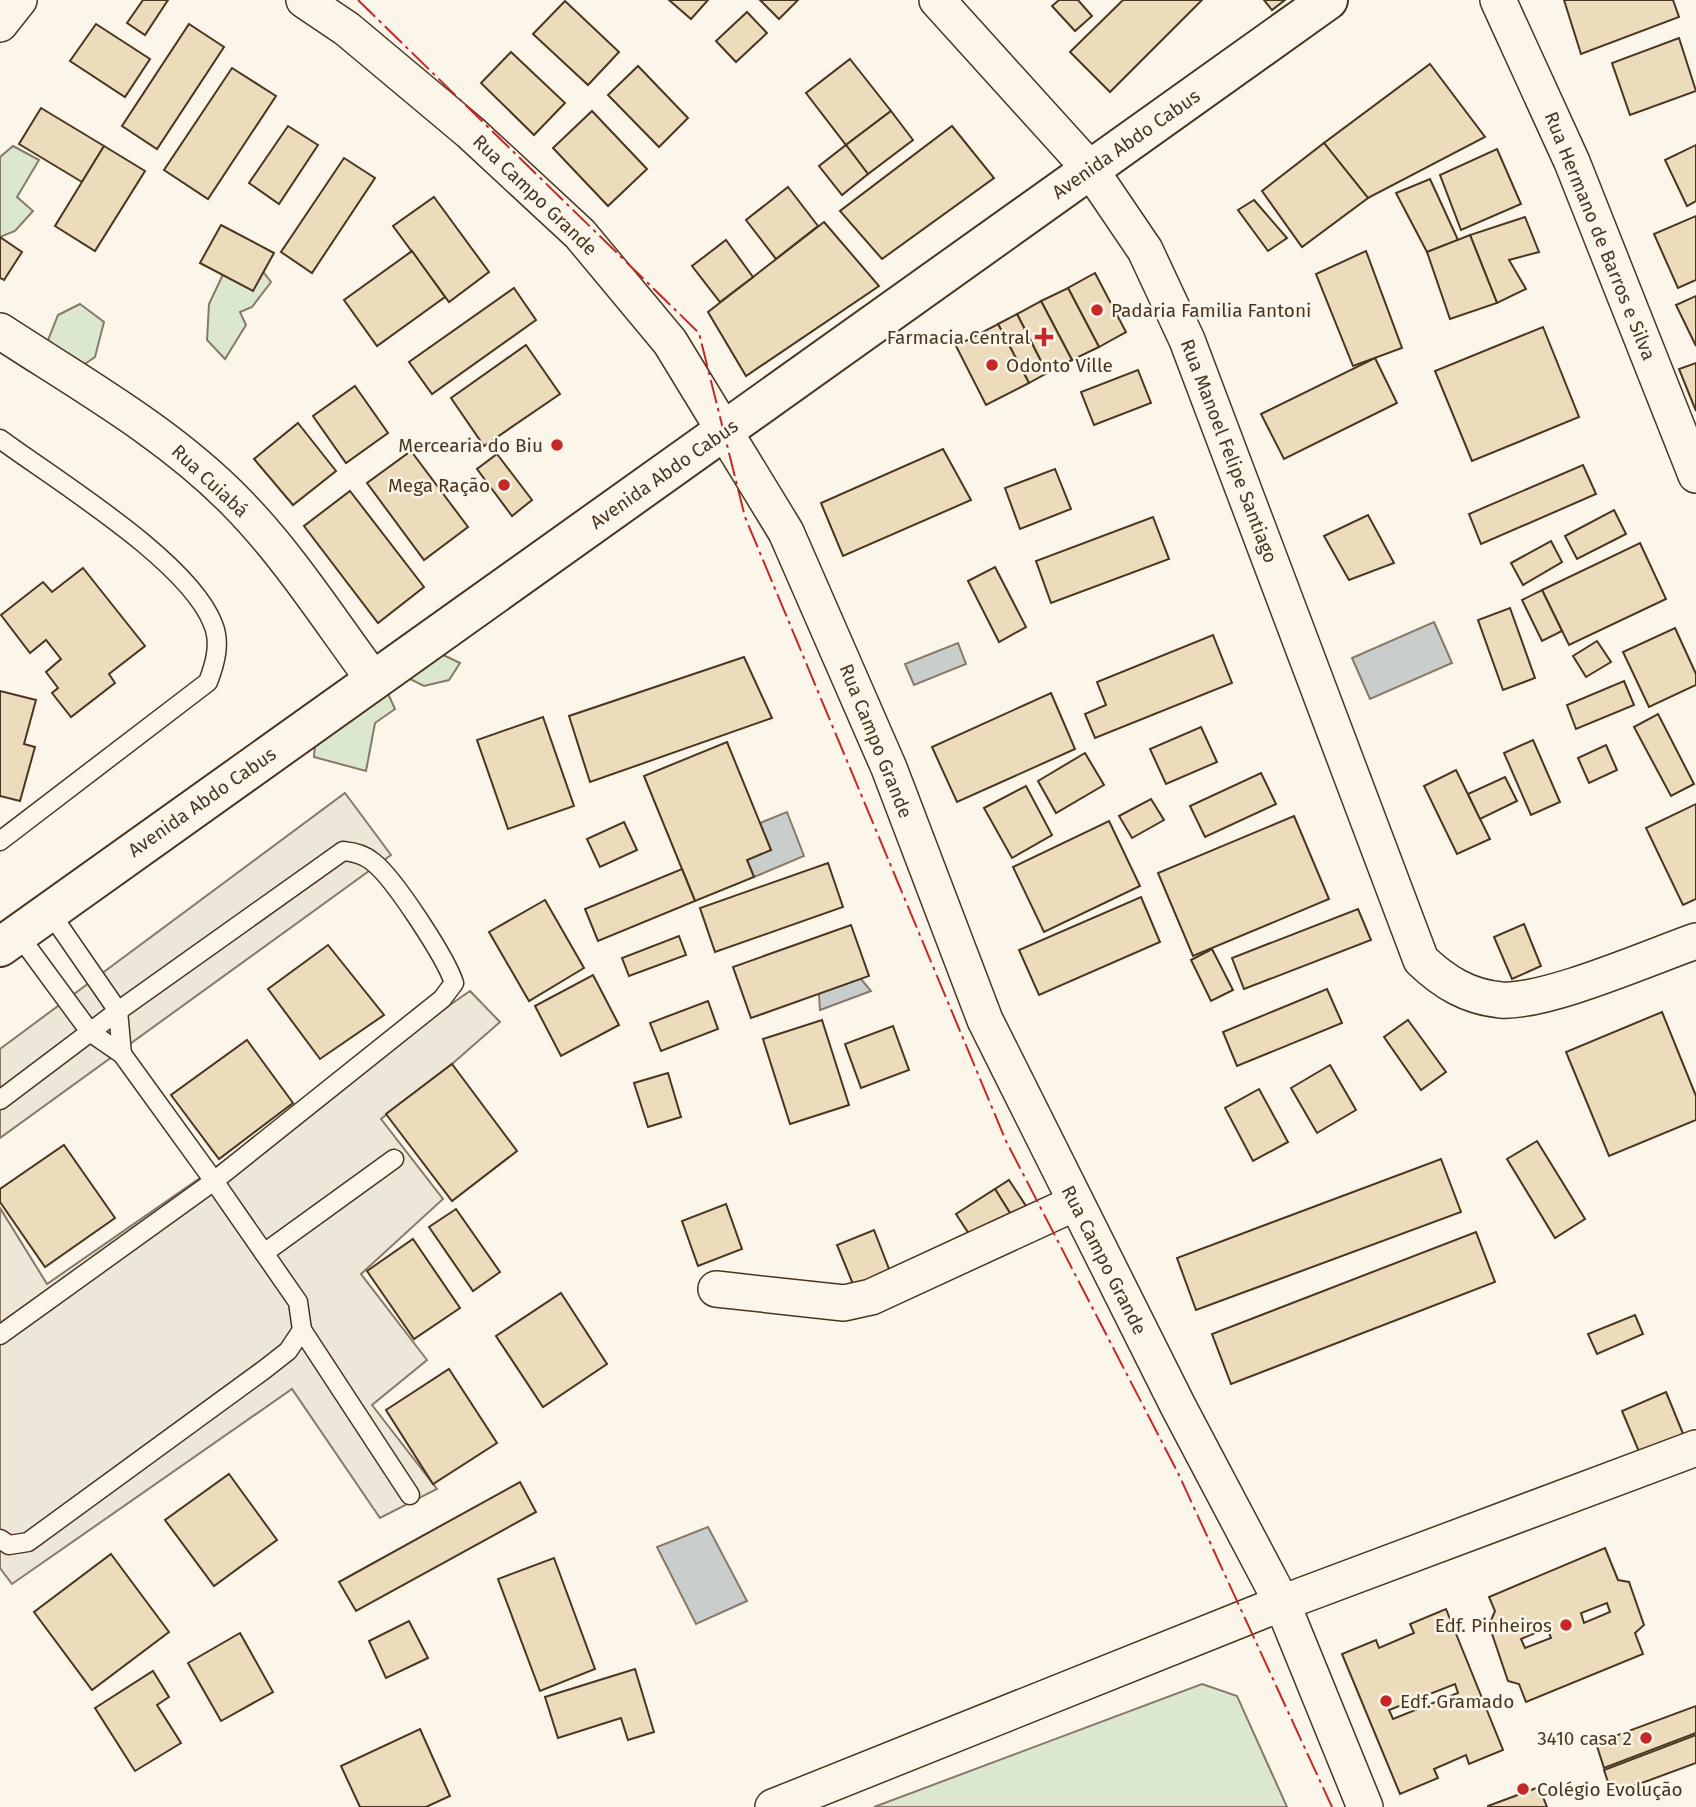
<svg xmlns="http://www.w3.org/2000/svg" width="1696" height="1807" viewBox="0 0 1696 1807" font-family="'Fira Sans',sans-serif">
	<style>
		.green { fill: #dce7d0; stroke: #887966; stroke-width: 2 }
		.parking { fill: #ede7d9; stroke: #887966; stroke-width: 2 }
		.water { fill: #c9cecd; stroke: #887966; stroke-width: 2 }
		.building { fill: #ecdcbc; stroke: #4a3520; stroke-width: 2; fill-rule: evenodd }
		.lines { fill: none; stroke-linecap: round; stroke-linejoin: round }
		.lane-casing { stroke: #4a3520; stroke-width: 21 }
		.street-casing { stroke: #4a3520; stroke-width: 38 }
		.secondary-casing { stroke: #4a3520; stroke-width: 42 }
		.lane { stroke: #fbf6e9; stroke-width: 18 }
		.street { stroke: #fbf6e9; stroke-width: 35 }
		.secondary { stroke: #fbf6e9; stroke-width: 38 }
		.power { stroke: #c62828; stroke-width: 2; stroke-dasharray: 24 5 3.5 5; stroke-linecap: butt }
		.poi-dot { fill: #c62828; stroke: #fbf6e9; stroke-width: 2.5 }
		.labels { text-anchor: middle; dominant-baseline: central; stroke-width: 5; stroke-linejoin: round; paint-order: stroke }
		.street-label { font-size: 19px; fill: #4a3520; stroke: #fbf6e9 }
		.poi-label { font-size: 19px; fill: #4a3520; stroke: #fbf6e9; text-anchor: end }
	</style>
	<rect width="100%" height="100%" fill="#fbf6e9"/>
	<g class="green">
		<polygon points="13,146 39,160 17,197 33,211 15,231 0,237 0,157"/>
		<polygon points="257,264 271,282 252,307 240,312 246,325 225,359 207,340 209,304 227,266"/>
		<polygon points="80,304 104,322 95,357 59,382 41,358 58,315"/>
		<polygon points="437,652 460,663 449,680 424,686 406,677"/>
		<polygon points="385,687 395,709 375,723 366,771 314,757 318,710"/>
		<polygon points="1202,1684 1237,1696 1287,1807 874,1807"/>
	</g>
	<g class="parking">
		<polygon points="345,793 391,855 0,1138 0,1049"/>
		<polygon points="470,991 500,1022 452,1064 381,1119 443,1199 361,1274 427,1360 372,1405 437,1489 380,1518 292,1389 12,1584 0,1568 0,1208 47,1284"/>
	</g>
	<g class="water">
		<polygon points="1434,622 1452,663 1370,699 1352,658"/>
		<polygon points="958,643 966,664 914,685 905,664"/>
		<polygon points="787,812 804,856 754,877 747,860 771,850 760,823"/>
		<polygon points="856,973 871,991 820,1010 818,980"/>
		<polygon points="708,1527 747,1601 696,1624 657,1547"/>
	</g>
	<g class="building">
		<polygon points="143,0 168,0 145,35 127,23"/>
		<polygon points="669,0 708,0 691,19"/>
		<polygon points="760,0 798,0 779,19"/>
		<polygon points="1059,0 1078,0 1092,16 1075,31 1052,6"/>
		<polygon points="1123,0 1202,0 1110,92 1070,52"/>
		<polygon points="1264,0 1285,0 1272,10"/>
		<polygon points="1564,0 1673,0 1679,17 1581,54"/>
		<polygon points="565,1 619,52 588,85 533,34"/>
		<polygon points="747,12 767,33 736,62 716,41"/>
		<polygon points="96,24 150,59 125,97 70,61"/>
		<polygon points="189,24 224,47 157,149 122,126"/>
		<polygon points="1679,38 1696,91 1630,115 1612,63"/>
		<polygon points="511,52 565,103 534,135 481,83"/>
		<polygon points="850,59 891,111 846,145 806,93"/>
		<polygon points="1430,64 1485,137 1368,198 1324,143"/>
		<polygon points="638,66 688,118 659,147 608,95"/>
		<polygon points="232,68 276,96 208,199 164,170"/>
		<polygon points="41,108 104,146 82,182 19,144"/>
		<polygon points="592,111 647,169 608,206 553,148"/>
		<polygon points="891,111 913,140 868,174 846,145"/>
		<polygon points="288,126 318,145 279,204 249,183"/>
		<polygon points="952,126 994,178 882,259 840,211"/>
		<polygon points="1324,143 1368,198 1302,247 1262,191"/>
		<polygon points="846,145 868,174 842,195 819,166"/>
		<polygon points="1696,145 1696,201 1687,206 1665,160"/>
		<polygon points="104,146 145,171 95,251 55,226"/>
		<polygon points="1497,149 1521,204 1461,230 1440,175"/>
		<polygon points="344,158 375,178 312,273 281,252"/>
		<polygon points="1430,179 1458,240 1427,252 1396,193"/>
		<polygon points="788,187 818,226 776,259 746,220"/>
		<polygon points="434,197 489,272 449,302 393,226"/>
		<polygon points="1254,200 1287,238 1268,251 1238,210"/>
		<polygon points="1696,216 1696,280 1678,288 1654,234"/>
		<polygon points="1525,217 1539,252 1509,260 1526,289 1497,303 1470,235"/>
		<polygon points="824,222 879,286 746,376 708,312"/>
		<polygon points="221,225 274,253 253,291 200,263"/>
		<polygon points="1470,235 1497,303 1450,319 1427,252"/>
		<polygon points="0,237 22,252 4,280 0,278"/>
		<polygon points="726,240 753,277 720,302 692,266"/>
		<polygon points="412,251 445,297 377,346 344,300"/>
		<polygon points="1366,251 1402,348 1353,366 1316,274"/>
		<polygon points="1095,273 1126,332 1099,347 1068,288"/>
		<polygon points="514,288 536,320 432,394 409,362"/>
		<polygon points="1068,288 1099,347 1072,360 1041,301"/>
		<polygon points="1696,296 1696,346 1676,305"/>
		<polygon points="1041,301 1072,360 1047,373 1017,314"/>
		<polygon points="1017,314 1047,373 1029,383 998,324"/>
		<polygon points="998,324 1029,383 986,405 956,346"/>
		<polygon points="1543,327 1579,417 1472,461 1435,371"/>
		<polygon points="526,345 560,394 484,446 451,398"/>
		<polygon points="1375,358 1397,403 1284,459 1261,414"/>
		<polygon points="1696,363 1696,411 1679,369"/>
		<polygon points="1138,370 1151,403 1094,425 1081,392"/>
		<polygon points="355,386 388,433 346,463 313,416"/>
		<polygon points="298,423 336,471 293,505 254,459"/>
		<polygon points="943,449 971,500 843,556 821,503"/>
		<polygon points="411,451 468,527 424,560 367,483"/>
		<polygon points="497,454 532,500 512,516 477,469"/>
		<polygon points="1583,465 1596,494 1481,544 1469,514"/>
		<polygon points="1055,469 1071,509 1020,529 1005,488"/>
		<polygon points="350,491 424,587 378,623 304,526"/>
		<polygon points="1614,510 1626,534 1577,559 1565,536"/>
		<polygon points="1368,515 1394,563 1349,580 1324,536"/>
		<polygon points="1153,517 1169,559 1051,603 1036,561"/>
		<polygon points="1551,541 1562,562 1523,585 1511,563"/>
		<polygon points="1640,543 1666,599 1569,645 1542,590"/>
		<polygon points="995,567 1026,627 999,642 968,581"/>
		<polygon points="83,568 145,646 109,674 115,683 71,717 52,693 58,688 46,672 61,659 46,640 30,653 1,615 43,582 52,592"/>
		<polygon points="1542,590 1562,631 1542,641 1522,600"/>
		<polygon points="1510,608 1535,678 1503,690 1478,620"/>
		<polygon points="1675,628 1696,674 1696,685 1649,707 1623,652"/>
		<polygon points="1213,635 1232,683 1095,738 1085,714 1106,705 1097,682"/>
		<polygon points="1597,641 1611,662 1586,677 1573,656"/>
		<polygon points="744,657 772,718 590,782 569,716"/>
		<polygon points="1624,681 1634,705 1576,729 1567,705"/>
		<polygon points="0,691 36,700 24,744 35,747 20,801 0,796"/>
		<polygon points="1051,693 1075,749 957,802 932,747"/>
		<polygon points="1658,714 1694,784 1671,796 1634,727"/>
		<polygon points="543,717 574,806 508,829 477,740"/>
		<polygon points="1201,727 1217,762 1166,784 1150,749"/>
		<polygon points="1533,740 1560,802 1531,815 1504,753"/>
		<polygon points="727,742 771,850 747,860 754,877 695,901 644,776"/>
		<polygon points="1606,745 1617,770 1589,783 1578,758"/>
		<polygon points="1085,753 1104,785 1056,813 1038,781"/>
		<polygon points="1456,770 1490,839 1457,854 1424,786"/>
		<polygon points="1261,773 1276,804 1205,837 1190,806"/>
		<polygon points="1505,777 1517,801 1480,819 1468,794"/>
		<polygon points="1026,786 1052,835 1012,858 984,808"/>
		<polygon points="1151,799 1164,820 1132,838 1119,816"/>
		<polygon points="1696,804 1696,899 1683,905 1646,828"/>
		<polygon points="1294,816 1329,899 1193,956 1158,873"/>
		<polygon points="1109,821 1140,886 1044,932 1013,867"/>
		<polygon points="624,822 637,850 600,867 587,839"/>
		<polygon points="828,863 843,907 715,952 700,908"/>
		<polygon points="682,869 695,901 598,941 585,909"/>
		<polygon points="1141,897 1160,942 1039,995 1019,950"/>
		<polygon points="545,900 584,968 529,1001 489,932"/>
		<polygon points="1358,909 1371,940 1244,989 1232,958"/>
		<polygon points="1524,924 1541,966 1512,979 1494,937"/>
		<polygon points="851,925 869,976 751,1018 733,967"/>
		<polygon points="679,936 686,955 629,976 622,958"/>
		<polygon points="328,945 384,1015 320,1059 268,989"/>
		<polygon points="1212,949 1233,990 1211,1001 1191,960"/>
		<polygon points="593,975 619,1025 561,1056 535,1006"/>
		<polygon points="1327,989 1342,1023 1237,1066 1223,1032"/>
		<polygon points="708,1001 718,1029 661,1051 650,1023"/>
		<polygon points="1662,1012 1696,1096 1696,1120 1609,1156 1566,1052"/>
		<polygon points="822,1020 849,1105 790,1124 763,1039"/>
		<polygon points="1408,1020 1446,1072 1421,1090 1384,1037"/>
		<polygon points="893,1026 909,1070 861,1088 845,1044"/>
		<polygon points="247,1040 293,1103 219,1159 171,1095"/>
		<polygon points="452,1064 517,1151 452,1201 386,1114"/>
		<polygon points="1330,1065 1356,1110 1317,1133 1291,1088"/>
		<polygon points="668,1073 681,1117 648,1127 634,1083"/>
		<polygon points="1259,1089 1288,1142 1253,1161 1225,1108"/>
		<polygon points="1537,1141 1585,1219 1555,1238 1507,1159"/>
		<polygon points="64,1145 115,1218 45,1267 0,1202 0,1189"/>
		<polygon points="1441,1159 1461,1212 1196,1310 1177,1258"/>
		<polygon points="1009,1180 1028,1209 1013,1218 995,1189"/>
		<polygon points="995,1189 1015,1221 977,1246 956,1214"/>
		<polygon points="726,1204 742,1249 698,1266 682,1221"/>
		<polygon points="456,1209 500,1272 473,1291 429,1227"/>
		<polygon points="874,1230 891,1274 855,1289 837,1245"/>
		<polygon points="1476,1232 1495,1282 1231,1384 1212,1334"/>
		<polygon points="413,1239 460,1308 414,1339 367,1271"/>
		<polygon points="561,1293 607,1364 543,1407 496,1336"/>
		<polygon points="1635,1315 1643,1334 1597,1354 1588,1334"/>
		<polygon points="449,1369 497,1443 433,1484 386,1410"/>
		<polygon points="1666,1392 1684,1436 1640,1454 1622,1411"/>
		<polygon points="229,1474 277,1540 214,1586 165,1520"/>
		<polygon points="520,1482 536,1512 356,1611 339,1582"/>
		<path d="M1605,1548L1618,1580L1629,1582L1644,1625L1635,1633L1643,1654L1526,1702L1519,1684L1508,1681L1489,1625L1495,1611L1489,1597ZM1607,1603L1610,1612L1584,1623L1581,1613ZM1547,1628L1551,1638L1525,1648L1521,1639Z"/>
		<polygon points="111,1554 169,1632 92,1690 34,1612"/>
		<polygon points="554,1558 595,1669 540,1691 498,1579"/>
		<path d="M1446,1609L1503,1750L1469,1764L1466,1755L1434,1769L1438,1778L1400,1794L1342,1654L1376,1640L1379,1648L1414,1633L1410,1624ZM1455,1684L1458,1693L1393,1719L1389,1710Z"/>
		<polygon points="409,1621 428,1658 386,1678 369,1641"/>
		<polygon points="240,1633 273,1692 221,1721 188,1663"/>
		<polygon points="635,1669 654,1732 628,1740 621,1718 558,1738 545,1697"/>
		<polygon points="153,1671 169,1697 157,1705 181,1743 135,1771 95,1708"/>
		<polygon points="1696,1706 1696,1733 1604,1768 1596,1743"/>
		<polygon points="420,1729 450,1796 426,1807 360,1807 341,1766"/>
		<polygon points="1696,1735 1696,1763 1612,1794 1604,1770"/>
		<polygon points="1539,1787 1547,1807 1488,1807 1488,1806"/>
	</g>
	<g class="lines">
		<defs>
			<g id="lane">
				<path d="M0,439C57,481 189,561 213,624C221,643 215,664 208,682L0,841"/>
				<polyline points="49,911 118,1011 122,1054"/>
				<path d="M0,1100L118,1011L343,851C354,852 364,854 373,862C394,878 446,958 454,983L442,999L214,1181L0,1335"/>
				<polyline points="264,1253 394,1159"/>
				<polyline points="302,1330 410,1495"/>
				<polyline points="0,1539 9,1545 28,1542 265,1369 288,1351 302,1330 298,1302 214,1181 122,1054 90,1032 18,934"/>
			</g>
			<g id="street">
				<polyline points="304,0 347,29 470,132 580,234 670,342 786,532 889,768 985,1020 1178,1406 1282,1603 1365,1807"/>
				<path d="M937,0L1090,169L1145,250L1187,340L1421,960C1444,982 1468,997 1501,1000C1546,1003 1650,957 1696,941"/>
				<polyline points="1498,0 1572,162 1696,475"/>
				<polyline points="0,24 19,0"/>
				<path d="M0,331C81,384 169,433 237,503C289,556 330,621 374,680"/>
				<polyline points="716,1289 844,1303 871,1297 1075,1203"/>
				<polyline points="773,1807 1282,1603 1696,1448"/>
			</g>
			<polyline id="secondary" points="0,947 1328,0"/>
		</defs>
		<use href="#lane" class="lane-casing"/>
		<use href="#street" class="street-casing"/>
		<use href="#secondary" class="secondary-casing"/>
		<use href="#lane" class="lane"/>
		<use href="#street" class="street"/>
		<use href="#secondary" class="secondary"/>
		<polyline class="power" points="358,0 699,333 745,517 1006,1141 1178,1473 1332,1807"/>
	</g>
	<g class="poi-dot">
		<circle cx="1097" cy="310" r="7"/>
		<path d="M1040.5 326.5h7v7h7v7h-7v7h-7v-7h-7v-7h7z"/>
		<circle cx="992" cy="365" r="7"/>
		<circle cx="557" cy="445" r="7"/>
		<circle cx="504" cy="485" r="7"/>
		<circle cx="1566" cy="1625" r="7"/>
		<circle cx="1386" cy="1701" r="7"/>
		<circle cx="1646" cy="1738" r="7"/>
		<circle cx="1523" cy="1789" r="7"/>
	</g>
	<g class="labels">
		<g class="street-label">
			<text transform="translate(1126 144) rotate(-35)">Avenida Abdo Cabus</text>
			<text transform="translate(535 195) rotate(44)">Rua Campo Grande</text>
			<text transform="translate(1600 236) rotate(68)">Rua Hermano de Barros e Silva</text>
			<text transform="translate(1229 451) rotate(69)">Rua Manoel Felipe Santiago</text>
			<text transform="translate(664 474) rotate(-35)">Avenida Abdo Cabus</text>
			<text transform="translate(210 481) rotate(43)">Rua Cuiabá</text>
			<text transform="translate(876 741) rotate(68)">Rua Campo Grande</text>
			<text transform="translate(202 802) rotate(-35)">Avenida Abdo Cabus</text>
			<text transform="translate(1104 1260) rotate(63)">Rua Campo Grande</text>
		</g>
		<g class="poi-label">
			<text x="1111" y="310" text-anchor="start">Padaria Familia Fantoni</text>
			<text x="1030" y="337">Farmacia Central</text>
			<text x="1006" y="365" text-anchor="start">Odonto Ville</text>
			<text x="543" y="445">Mercearia do Biu</text>
			<text x="490" y="485">Mega Ração</text>
			<text x="1552" y="1625">Edf. Pinheiros</text>
			<text x="1400" y="1701" text-anchor="start">Edf. Gramado</text>
			<text x="1632" y="1738">3410 casa 2</text>
			<text x="1537" y="1789" text-anchor="start">Colégio Evolução</text>
		</g>
	</g>
</svg>
